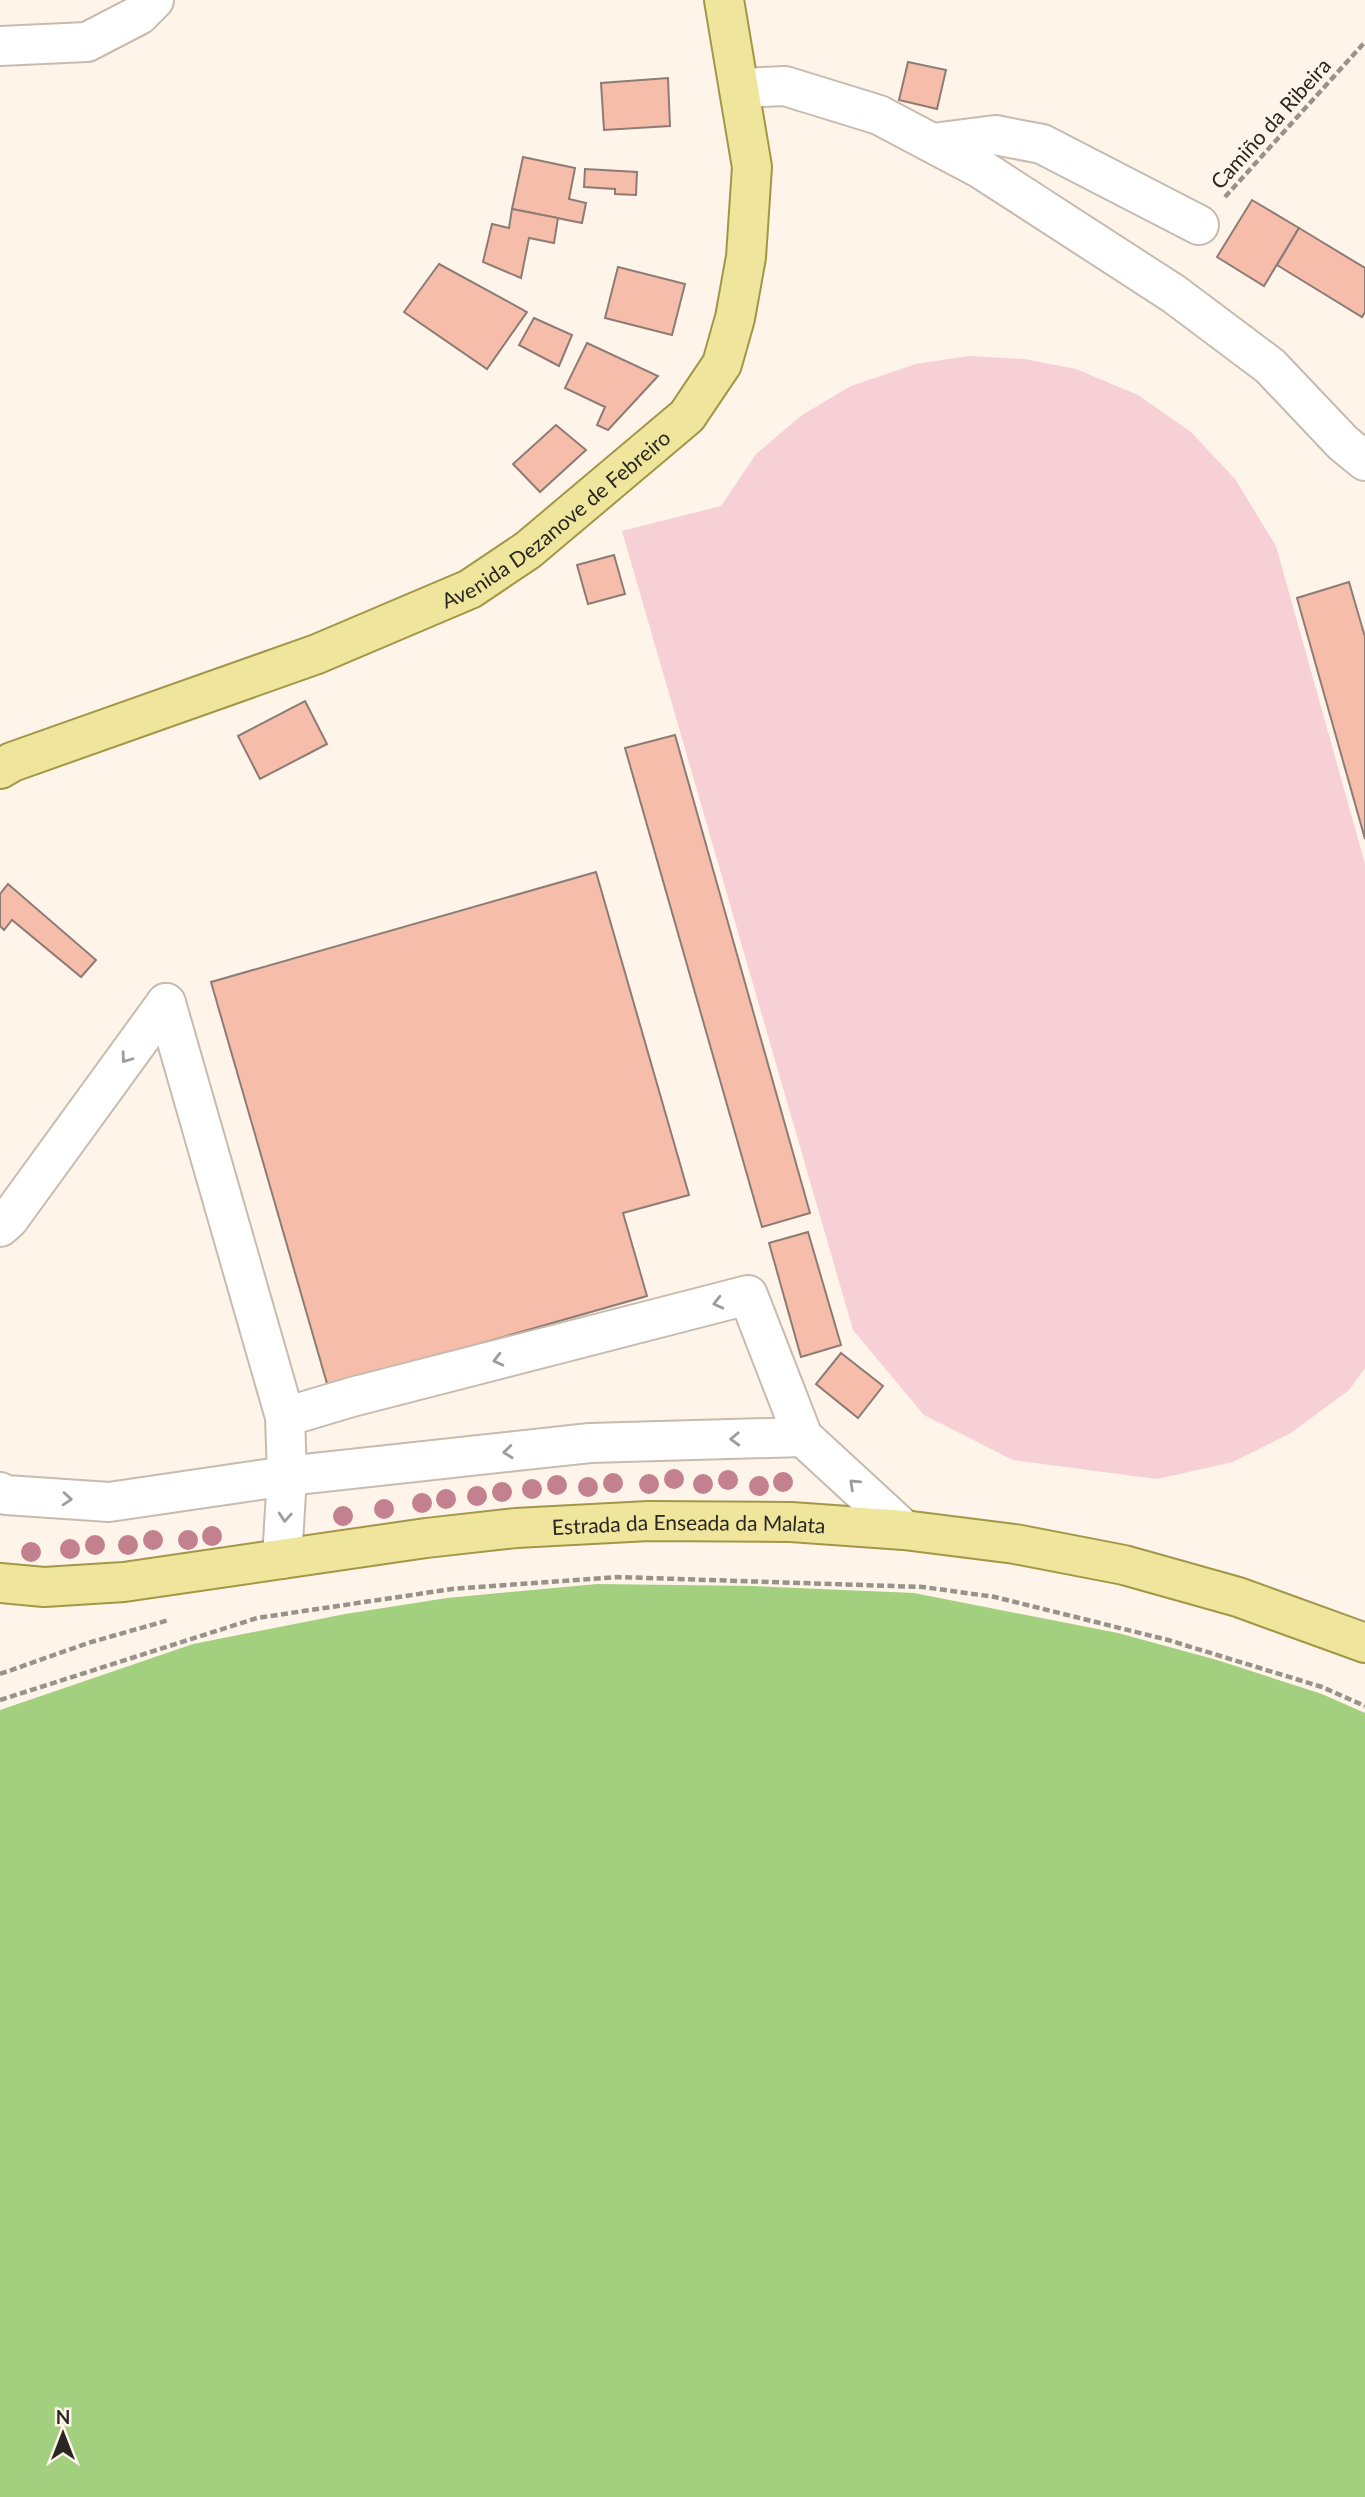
<svg xmlns="http://www.w3.org/2000/svg" width="1365" height="2497" viewBox="0 0 1365 2497" font-family="Lato,sans-serif">
	<style>
		.green { fill: #f7d0d6 }
		.water { fill: #a3d07e }
		.building { fill: #f6bdaa; stroke: #8d7c76; stroke-width: 2 }
		.lines { fill: none; stroke-linecap: round; stroke-linejoin: round }
		.minor-casing { stroke: #c7bbae; stroke-width: 42 }
		.major-casing { stroke: #a39647; stroke-width: 42 }
		.path { stroke: #99928a; stroke-width: 4.5; stroke-dasharray: 7 3.5; stroke-linecap: butt }
		.minor { stroke: #fff; stroke-width: 38 }
		.major { stroke: #efe59d; stroke-width: 38 }
		.tree { fill: #c3808e }
		.oneway { stroke: #9f9d9b }
		.labels { text-anchor: middle; dominant-baseline: central; stroke-width: 5; stroke-linejoin: round; paint-order: stroke }
		.street-label { font-size: 21px; fill: #2a2621; stroke: #fef4e9 }
	</style>
	<rect width="100%" height="100%" fill="#fef4e9"/>
	<polygon class="green" points="969,356 1024,359 1076,369 1138,395 1191,432 1235,479 1276,546 1365,864 1365,1368 1349,1390 1291,1433 1233,1462 1157,1479 1013,1460 924,1415 853,1330 622,531 721,506 756,454 802,415 851,386 916,364"/>
	<polygon class="water" points="597,1584 753,1586 914,1593 1118,1633 1217,1660 1322,1694 1365,1713 1365,2497 0,2497 0,1710 193,1644 345,1614 447,1598"/>
	<g class="building">
		<polygon points="908,62 946,70 937,109 899,100"/>
		<polygon points="668,78 670,126 604,130 601,83"/>
		<polygon points="523,157 575,168 569,199 586,203 582,223 512,209"/>
		<polygon points="585,169 637,172 636,195 615,194 615,189 584,187"/>
		<polygon points="1252,200 1299,228 1264,286 1217,257"/>
		<polygon points="512,209 558,218 554,243 529,238 521,278 483,262 492,224 509,228"/>
		<polygon points="1299,228 1365,268 1365,312 1362,317 1277,265"/>
		<polygon points="439,264 527,312 487,369 404,312"/>
		<polygon points="618,267 685,284 672,335 605,318"/>
		<polygon points="534,318 572,335 559,366 519,345"/>
		<polygon points="587,343 658,376 608,430 597,425 605,407 565,388"/>
		<polygon points="556,425 586,450 540,492 513,464"/>
		<polygon points="614,555 625,594 588,604 577,565"/>
		<polygon points="1349,582 1365,637 1365,839 1297,598"/>
		<polygon points="305,701 327,744 260,779 238,736"/>
		<polygon points="675,735 810,1213 762,1227 625,748"/>
		<polygon points="596,872 689,1195 623,1213 647,1296 328,1387 211,982"/>
		<polygon points="8,884 96,960 81,977 12,920 4,930 0,926 0,894"/>
		<polygon points="808,1232 841,1345 801,1357 769,1243"/>
		<polygon points="841,1353 883,1386 858,1418 816,1384"/>
	</g>
	<g class="lines">
		<defs>
			<g id="minor">
				<polyline points="0,46 87,42 139,15 154,0"/>
				<polyline points="739,88 785,86 879,115 981,169 1174,294 1270,366 1343,443 1365,461"/>
				<polyline points="933,143 995,135 1042,144 1199,225"/>
				<polyline points="166,1003 285,1417 287,1476 282,1559"/>
				<polyline points="0,1227 9,1219 166,1003"/>
				<polyline points="285,1417 352,1397 748,1295 803,1437 904,1530"/>
				<polyline points="0,1492 6,1495 109,1502 287,1476 590,1443 803,1437"/>
			</g>
			<g id="major">
				<path id="s1" d="M0,769L12,762L317,654L470,589L528,550L687,416L722,364L735,318L746,257L752,167L724,0"/>
				<path id="s2" d="M0,1583L44,1587L124,1582L426,1538L516,1528L649,1521L791,1522L904,1530L1015,1544L1124,1565L1238,1597L1365,1643"/>
			</g>
		</defs>
		<use href="#minor" class="minor-casing"/>
		<use href="#major" class="major-casing"/>
		<g class="path">
			<polyline points="1225,197 1365,42"/>
			<polyline points="0,1674 88,1643 169,1620"/>
			<polyline points="0,1700 257,1618 452,1589 617,1577 923,1587 995,1597 1168,1640 1322,1687 1365,1706"/>
		</g>
		<use href="#minor" class="minor"/>
		<use href="#major" class="major"/>
	</g>
	<g class="tree">
		<circle cx="674" cy="1479" r="10"/>
		<circle cx="728" cy="1480" r="10"/>
		<circle cx="783" cy="1482" r="10"/>
		<circle cx="613" cy="1483" r="10"/>
		<circle cx="649" cy="1484" r="10"/>
		<circle cx="703" cy="1484" r="10"/>
		<circle cx="557" cy="1485" r="10"/>
		<circle cx="759" cy="1486" r="10"/>
		<circle cx="588" cy="1487" r="10"/>
		<circle cx="532" cy="1489" r="10"/>
		<circle cx="502" cy="1492" r="10"/>
		<circle cx="477" cy="1496" r="10"/>
		<circle cx="446" cy="1499" r="10"/>
		<circle cx="422" cy="1503" r="10"/>
		<circle cx="384" cy="1509" r="10"/>
		<circle cx="343" cy="1516" r="10"/>
		<circle cx="212" cy="1536" r="10"/>
		<circle cx="153" cy="1540" r="10"/>
		<circle cx="188" cy="1540" r="10"/>
		<circle cx="95" cy="1545" r="10"/>
		<circle cx="128" cy="1545" r="10"/>
		<circle cx="70" cy="1549" r="10"/>
		<circle cx="31" cy="1552" r="10"/>
	</g>
	<defs><path id="oneway-chevron" d="M-2-3.5L2.5 0L-2 3.5" fill="none" stroke-width="1.6" stroke-linecap="round" stroke-linejoin="round" transform="scale(1.75)"/></defs>
	<g class="oneway">
		<use href="#oneway-chevron" transform="translate(126 1058) rotate(126)"/>
		<use href="#oneway-chevron" transform="translate(718 1303) rotate(166)"/>
		<use href="#oneway-chevron" transform="translate(498 1360) rotate(166)"/>
		<use href="#oneway-chevron" transform="translate(735 1439) rotate(178)"/>
		<use href="#oneway-chevron" transform="translate(508 1452) rotate(174)"/>
		<use href="#oneway-chevron" transform="translate(854 1484) rotate(-137)"/>
		<use href="#oneway-chevron" transform="translate(67 1499) rotate(4)"/>
		<use href="#oneway-chevron" transform="translate(285 1517) rotate(94)"/>
	</g>
	<g class="labels">
		<g class="street-label">
			<text transform="translate(1270 123) rotate(-48)">Camiño da Ribeira</text>
			<text stroke="none"><textPath href="#s1" startOffset="614">Avenida Dezanove de Febreiro</textPath></text>
			<text stroke="none"><textPath href="#s2" startOffset="693">Estrada da Enseada da Malata</textPath></text>
		</g>
	</g>
	<g transform="translate(63 2434)" stroke="#fef4e9" stroke-width="5" paint-order="stroke">
	<path d="M0-5L12 26L0 18L-12 26Z" fill="#2a2621"/>
	<text y="-10" font-size="19" font-weight="bold" text-anchor="middle" fill="#2a2621">N</text>
	</g>
</svg>
